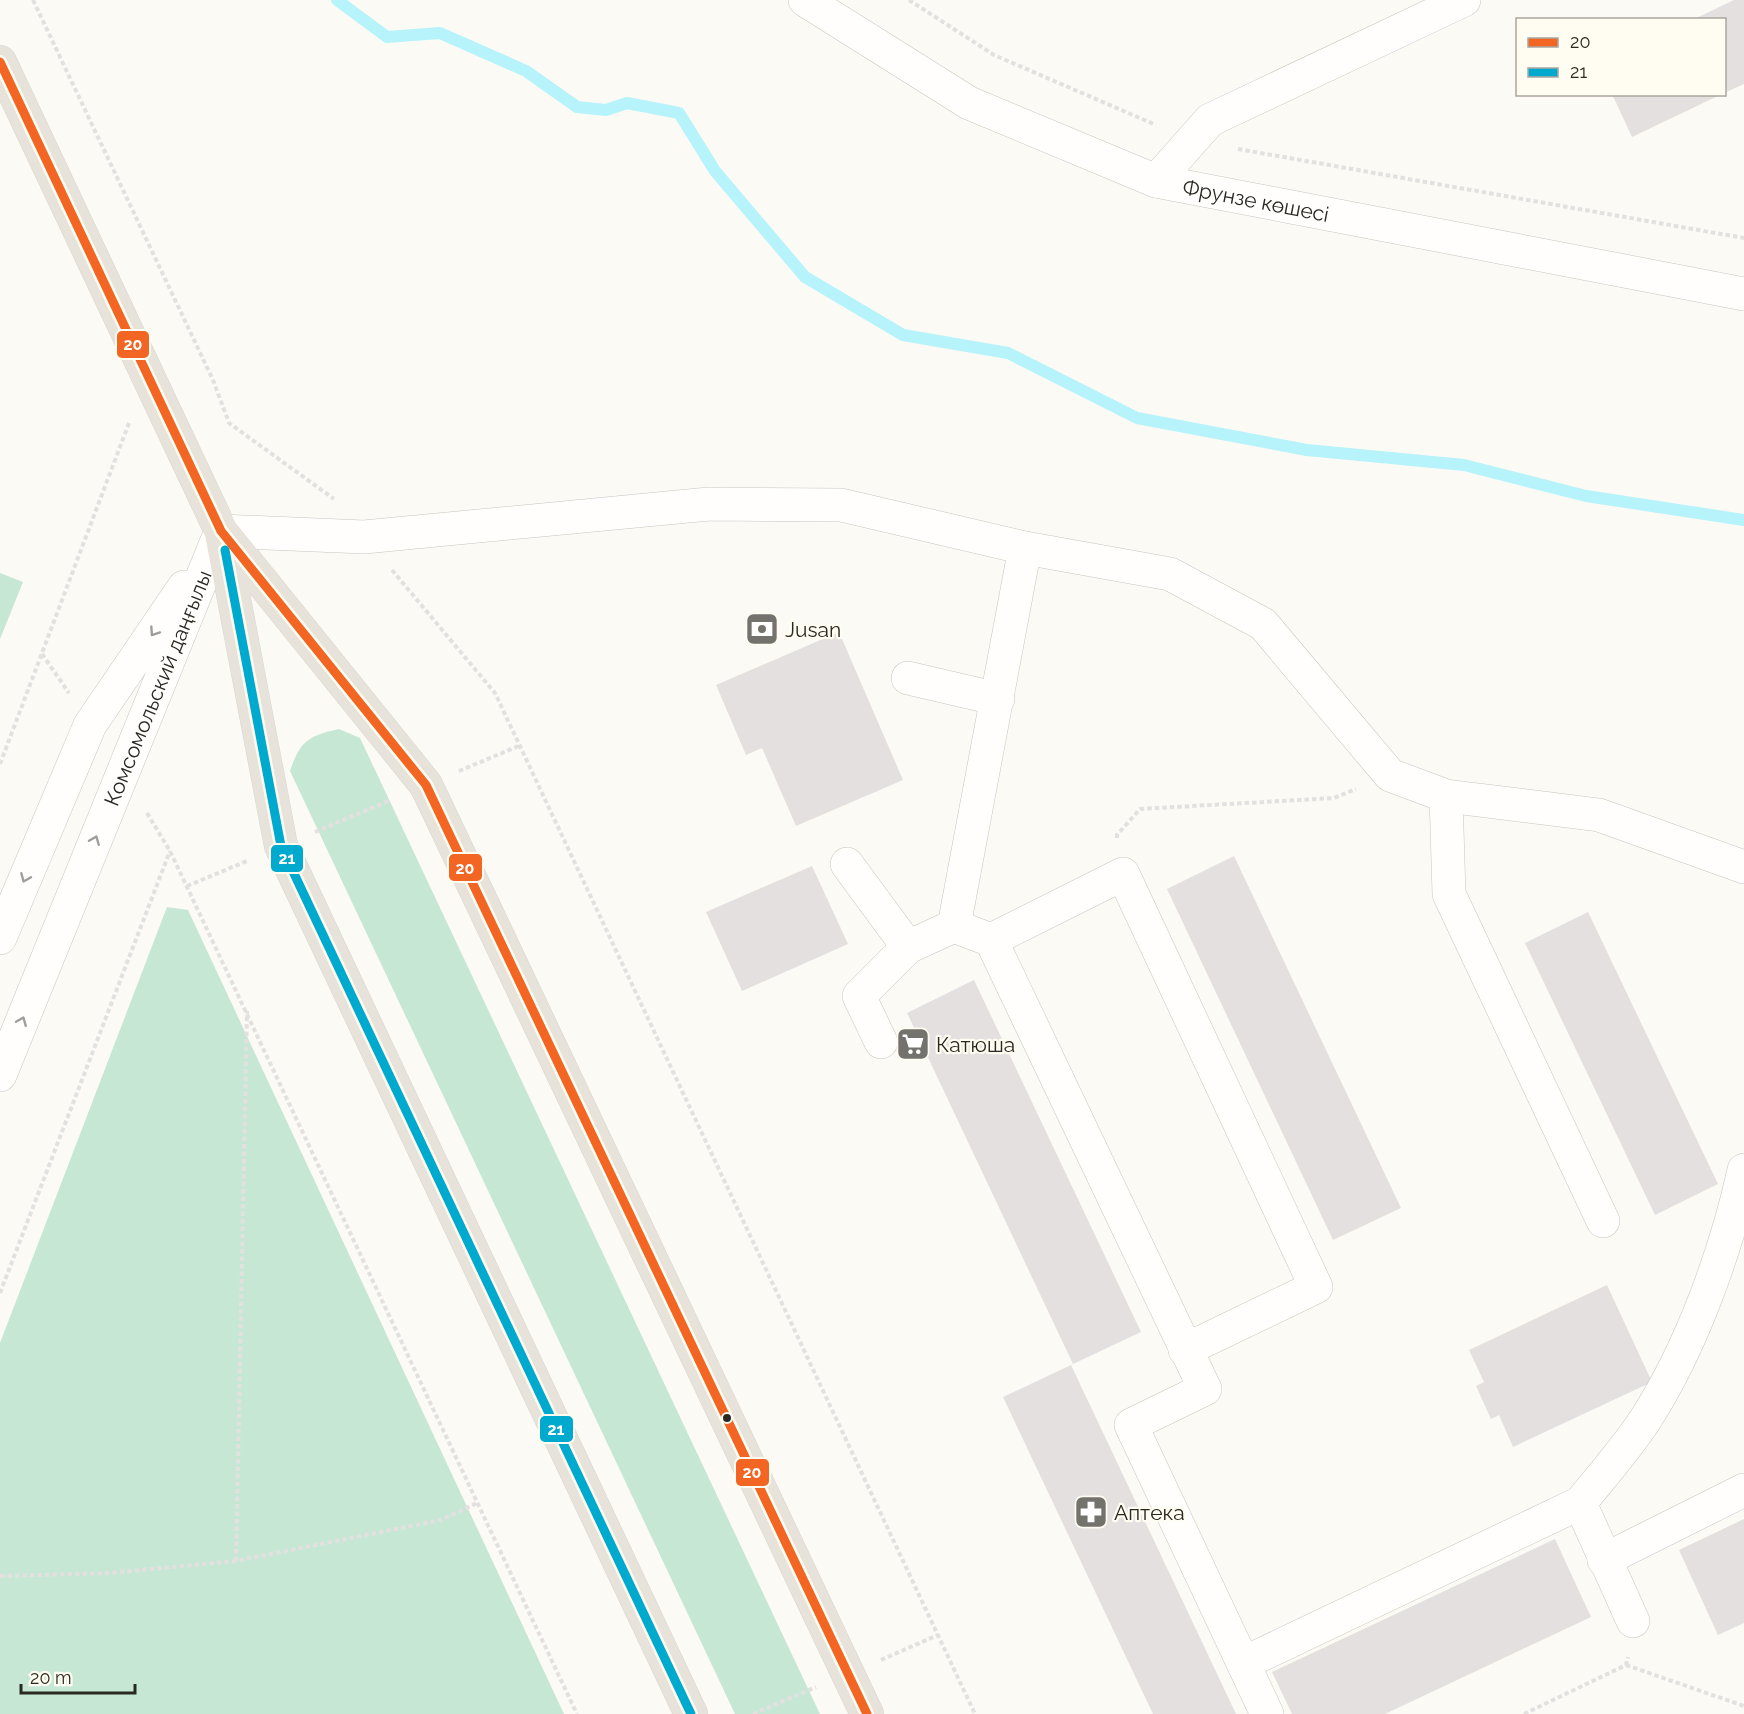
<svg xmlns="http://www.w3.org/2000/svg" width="1744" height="1714" viewBox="0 0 1744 1714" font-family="Raleway,sans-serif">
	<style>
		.green { fill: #c7e7d5 }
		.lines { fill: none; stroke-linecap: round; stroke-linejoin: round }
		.stream { stroke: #b7f3fb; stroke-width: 12 }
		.building { fill: #e3e0df }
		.minor-casing { stroke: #c8c6c0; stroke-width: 34 }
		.major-casing { stroke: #d8d7d3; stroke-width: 34 }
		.path { stroke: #e2e1e0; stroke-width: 4; stroke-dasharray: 4.5 3; stroke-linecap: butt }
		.minor { stroke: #fffefd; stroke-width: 33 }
		.major { stroke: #e7e3da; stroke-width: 33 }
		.bus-1-casing { stroke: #fffcf1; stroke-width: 14 }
		.bus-2-casing { stroke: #fffcf1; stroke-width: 14 }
		.bus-1 { stroke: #f26522; stroke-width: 9 }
		.bus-2 { stroke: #00a9ce; stroke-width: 9 }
		.oneway { stroke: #9f9e9a }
		.bus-dot { fill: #2a2822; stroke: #fffcf1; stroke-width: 2 }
		.labels { text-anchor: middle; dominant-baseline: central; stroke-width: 4.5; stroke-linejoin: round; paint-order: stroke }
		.street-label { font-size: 21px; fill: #2a2822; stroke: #fffcf1 }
		.poi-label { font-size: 21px; fill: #2a2822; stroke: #fffcf1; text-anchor: start }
		.line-badge { stroke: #fffcf1; stroke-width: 2 }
		.badge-label { font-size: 16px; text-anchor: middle; font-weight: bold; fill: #fff }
	</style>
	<rect width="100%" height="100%" fill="#fcfaf4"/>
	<g class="green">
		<polygon points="0,573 23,582 0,639"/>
		<path d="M339,729L360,738L820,1714H735L290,771C300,741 308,736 339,729Z"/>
		<polygon points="167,907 188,910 564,1714 0,1714 0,1343"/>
	</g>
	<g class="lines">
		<polyline class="stream" points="337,0 387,37 440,33 526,71 577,107 606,110 627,103 679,113 715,171 805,277 903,335 1008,353 1137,418 1307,450 1464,465 1586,496 1744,520"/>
	</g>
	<g class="building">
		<polygon points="1734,0 1744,0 1744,84 1724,93 1724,20 1692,20"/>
		<polygon points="1612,94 1722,94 1632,137"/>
		<polygon points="839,632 903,780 796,826 762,748 746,755 716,685"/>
		<polygon points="1234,856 1401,1208 1333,1240 1167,889"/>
		<polygon points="812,866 848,944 742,991 706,912"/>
		<polygon points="1588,912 1718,1184 1655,1215 1525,943"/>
		<polygon points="974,980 1141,1332 1073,1364 907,1013"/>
		<polygon points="1607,1285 1652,1382 1513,1447 1499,1415 1491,1419 1476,1386 1484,1382 1469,1350"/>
		<polygon points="1071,1365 1236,1714 1153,1714 1003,1397"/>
		<polygon points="1744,1519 1744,1623 1718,1635 1679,1550"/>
		<polygon points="1555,1539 1591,1617 1385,1714 1292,1714 1272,1672"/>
	</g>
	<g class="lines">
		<defs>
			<g id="minor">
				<path id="s1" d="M805,0L969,103L1156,181L1744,294"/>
				<polyline points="1156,181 1210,120 1464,0"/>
				<polyline points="221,531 364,537 709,504 841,505 1025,548 1170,574 1263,624 1390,775 1446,796 1599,815 1744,867"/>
				<polyline points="908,678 998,699"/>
				<polyline points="1446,796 1449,894 1603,1221"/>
				<polyline points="847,864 908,947"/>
				<polyline points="954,926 991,940 1205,1389 1131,1425 1267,1714"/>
				<polyline points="0,938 90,725 184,587"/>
				<polyline points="991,940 1123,874 1316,1287 1185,1350"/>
				<polyline points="881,1042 859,996 908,947 954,926 1025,548"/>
				<path id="s2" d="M0,1075L221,531"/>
				<path d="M1580,1503C1602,1476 1626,1449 1645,1420C1691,1349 1726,1252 1744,1170"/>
				<polyline points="1604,1560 1744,1490"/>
				<polyline points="1244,1663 1580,1503 1633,1621"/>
			</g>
			<g id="major">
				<polyline points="0,62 221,531 426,785 867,1714"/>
				<polyline points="222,536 281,846 691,1714"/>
			</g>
		</defs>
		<use href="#minor" class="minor-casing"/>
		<use href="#major" class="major-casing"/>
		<g class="path">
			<polyline points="33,0 213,380 229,423 334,499"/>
			<polyline points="909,0 994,55 1156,125"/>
			<polyline points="1238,149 1744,238"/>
			<polyline points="392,570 495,693 975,1714"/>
			<polyline points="42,654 69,693"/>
			<polyline points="0,764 129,423"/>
			<polyline points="459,771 521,745"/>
			<polyline points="147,813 170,851 577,1714"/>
			<polyline points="315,832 391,800"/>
			<polyline points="1117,838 1117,835 1140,809 1334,798 1356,789"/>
			<polyline points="187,886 247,861"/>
			<polyline points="0,1293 170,851"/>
			<polyline points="236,1561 247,1011"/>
			<polyline points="0,1576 110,1573 236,1561 441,1520 477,1503"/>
			<polyline points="881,1660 938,1635"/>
			<polyline points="1626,1665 1744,1706"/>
			<polyline points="753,1714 816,1687"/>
			<polyline points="1524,1714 1626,1665 1628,1657"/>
		</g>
		<use href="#minor" class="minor"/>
		<use href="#major" class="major"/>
		<defs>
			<polyline id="bus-1" points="0,62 221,531 426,785 867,1714"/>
			<polyline id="bus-2" points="225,550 281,846 691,1714"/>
		</defs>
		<use href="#bus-1" class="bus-1-casing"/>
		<use href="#bus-2" class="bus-2-casing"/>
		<use href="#bus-1" class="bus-1"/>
		<use href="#bus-2" class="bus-2"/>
	</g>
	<defs><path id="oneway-chevron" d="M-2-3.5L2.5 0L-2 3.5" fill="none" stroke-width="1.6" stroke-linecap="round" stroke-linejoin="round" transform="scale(1.5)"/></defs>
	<g class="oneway">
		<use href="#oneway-chevron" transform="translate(154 632) rotate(124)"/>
		<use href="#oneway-chevron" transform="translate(95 840) rotate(-68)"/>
		<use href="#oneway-chevron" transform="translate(25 878) rotate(113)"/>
		<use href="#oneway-chevron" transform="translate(22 1021) rotate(-68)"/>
	</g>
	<defs>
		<symbol id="bank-square" viewBox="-11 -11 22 22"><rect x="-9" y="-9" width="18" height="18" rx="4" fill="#74726c" stroke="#fffcf1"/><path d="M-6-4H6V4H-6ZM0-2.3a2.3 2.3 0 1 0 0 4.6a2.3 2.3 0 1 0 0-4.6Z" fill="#fff"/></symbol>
		<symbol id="supermarket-square" viewBox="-11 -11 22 22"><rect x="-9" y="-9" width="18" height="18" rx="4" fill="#74726c" stroke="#fffcf1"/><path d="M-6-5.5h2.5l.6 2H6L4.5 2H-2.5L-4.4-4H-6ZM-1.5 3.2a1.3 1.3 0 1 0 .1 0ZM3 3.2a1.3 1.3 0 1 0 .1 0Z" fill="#fff"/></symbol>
		<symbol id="pharmacy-square" viewBox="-11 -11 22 22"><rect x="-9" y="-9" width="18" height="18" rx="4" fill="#74726c" stroke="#fffcf1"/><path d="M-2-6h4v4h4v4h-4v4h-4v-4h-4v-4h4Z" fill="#fff"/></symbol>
	</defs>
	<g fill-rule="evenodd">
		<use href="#bank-square" x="743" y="610" width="38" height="38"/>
		<use href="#supermarket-square" x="894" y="1025" width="38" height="38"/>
		<use href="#pharmacy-square" x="1072" y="1493" width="38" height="38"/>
	</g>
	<circle class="bus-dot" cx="727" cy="1418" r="5"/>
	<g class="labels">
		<g class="street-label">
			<text stroke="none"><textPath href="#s1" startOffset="498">Фрунзе көшесі</textPath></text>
			<text stroke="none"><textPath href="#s2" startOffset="418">Комсомольский даңғылы</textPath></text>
		</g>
		<g class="poi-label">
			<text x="785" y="629">Jusan</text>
			<text x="936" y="1044">Катюша</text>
			<text x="1114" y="1512">Аптека</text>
		</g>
	</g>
	<g class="line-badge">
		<rect x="116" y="330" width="34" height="29" rx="6" fill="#f26522"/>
		<rect x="270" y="844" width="34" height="29" rx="6" fill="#00a9ce"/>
		<rect x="448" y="853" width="35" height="29" rx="6" fill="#f26522"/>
		<rect x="539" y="1415" width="35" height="28" rx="6" fill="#00a9ce"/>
		<rect x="735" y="1458" width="35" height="29" rx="6" fill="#f26522"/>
	</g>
	<g class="badge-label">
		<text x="133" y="350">20</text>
		<text x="287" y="864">21</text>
		<text x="465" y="874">20</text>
		<text x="556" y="1435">21</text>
		<text x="752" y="1478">20</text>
	</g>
	<rect x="1516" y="18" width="210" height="78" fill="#fffcf1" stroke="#aaa79e" stroke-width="1.5"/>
	<rect x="1528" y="38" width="30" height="9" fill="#f26522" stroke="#aaa79e" stroke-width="1.5"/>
	<text x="1570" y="48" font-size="18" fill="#2a2822">20</text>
	<rect x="1528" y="68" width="30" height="9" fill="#00a9ce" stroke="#aaa79e" stroke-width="1.5"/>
	<text x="1570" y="78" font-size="18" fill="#2a2822">21</text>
	<path d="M21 1684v9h114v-9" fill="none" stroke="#2a2822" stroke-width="3"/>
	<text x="30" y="1684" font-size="18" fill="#2a2822" stroke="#fffcf1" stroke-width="4.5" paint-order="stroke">20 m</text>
</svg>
